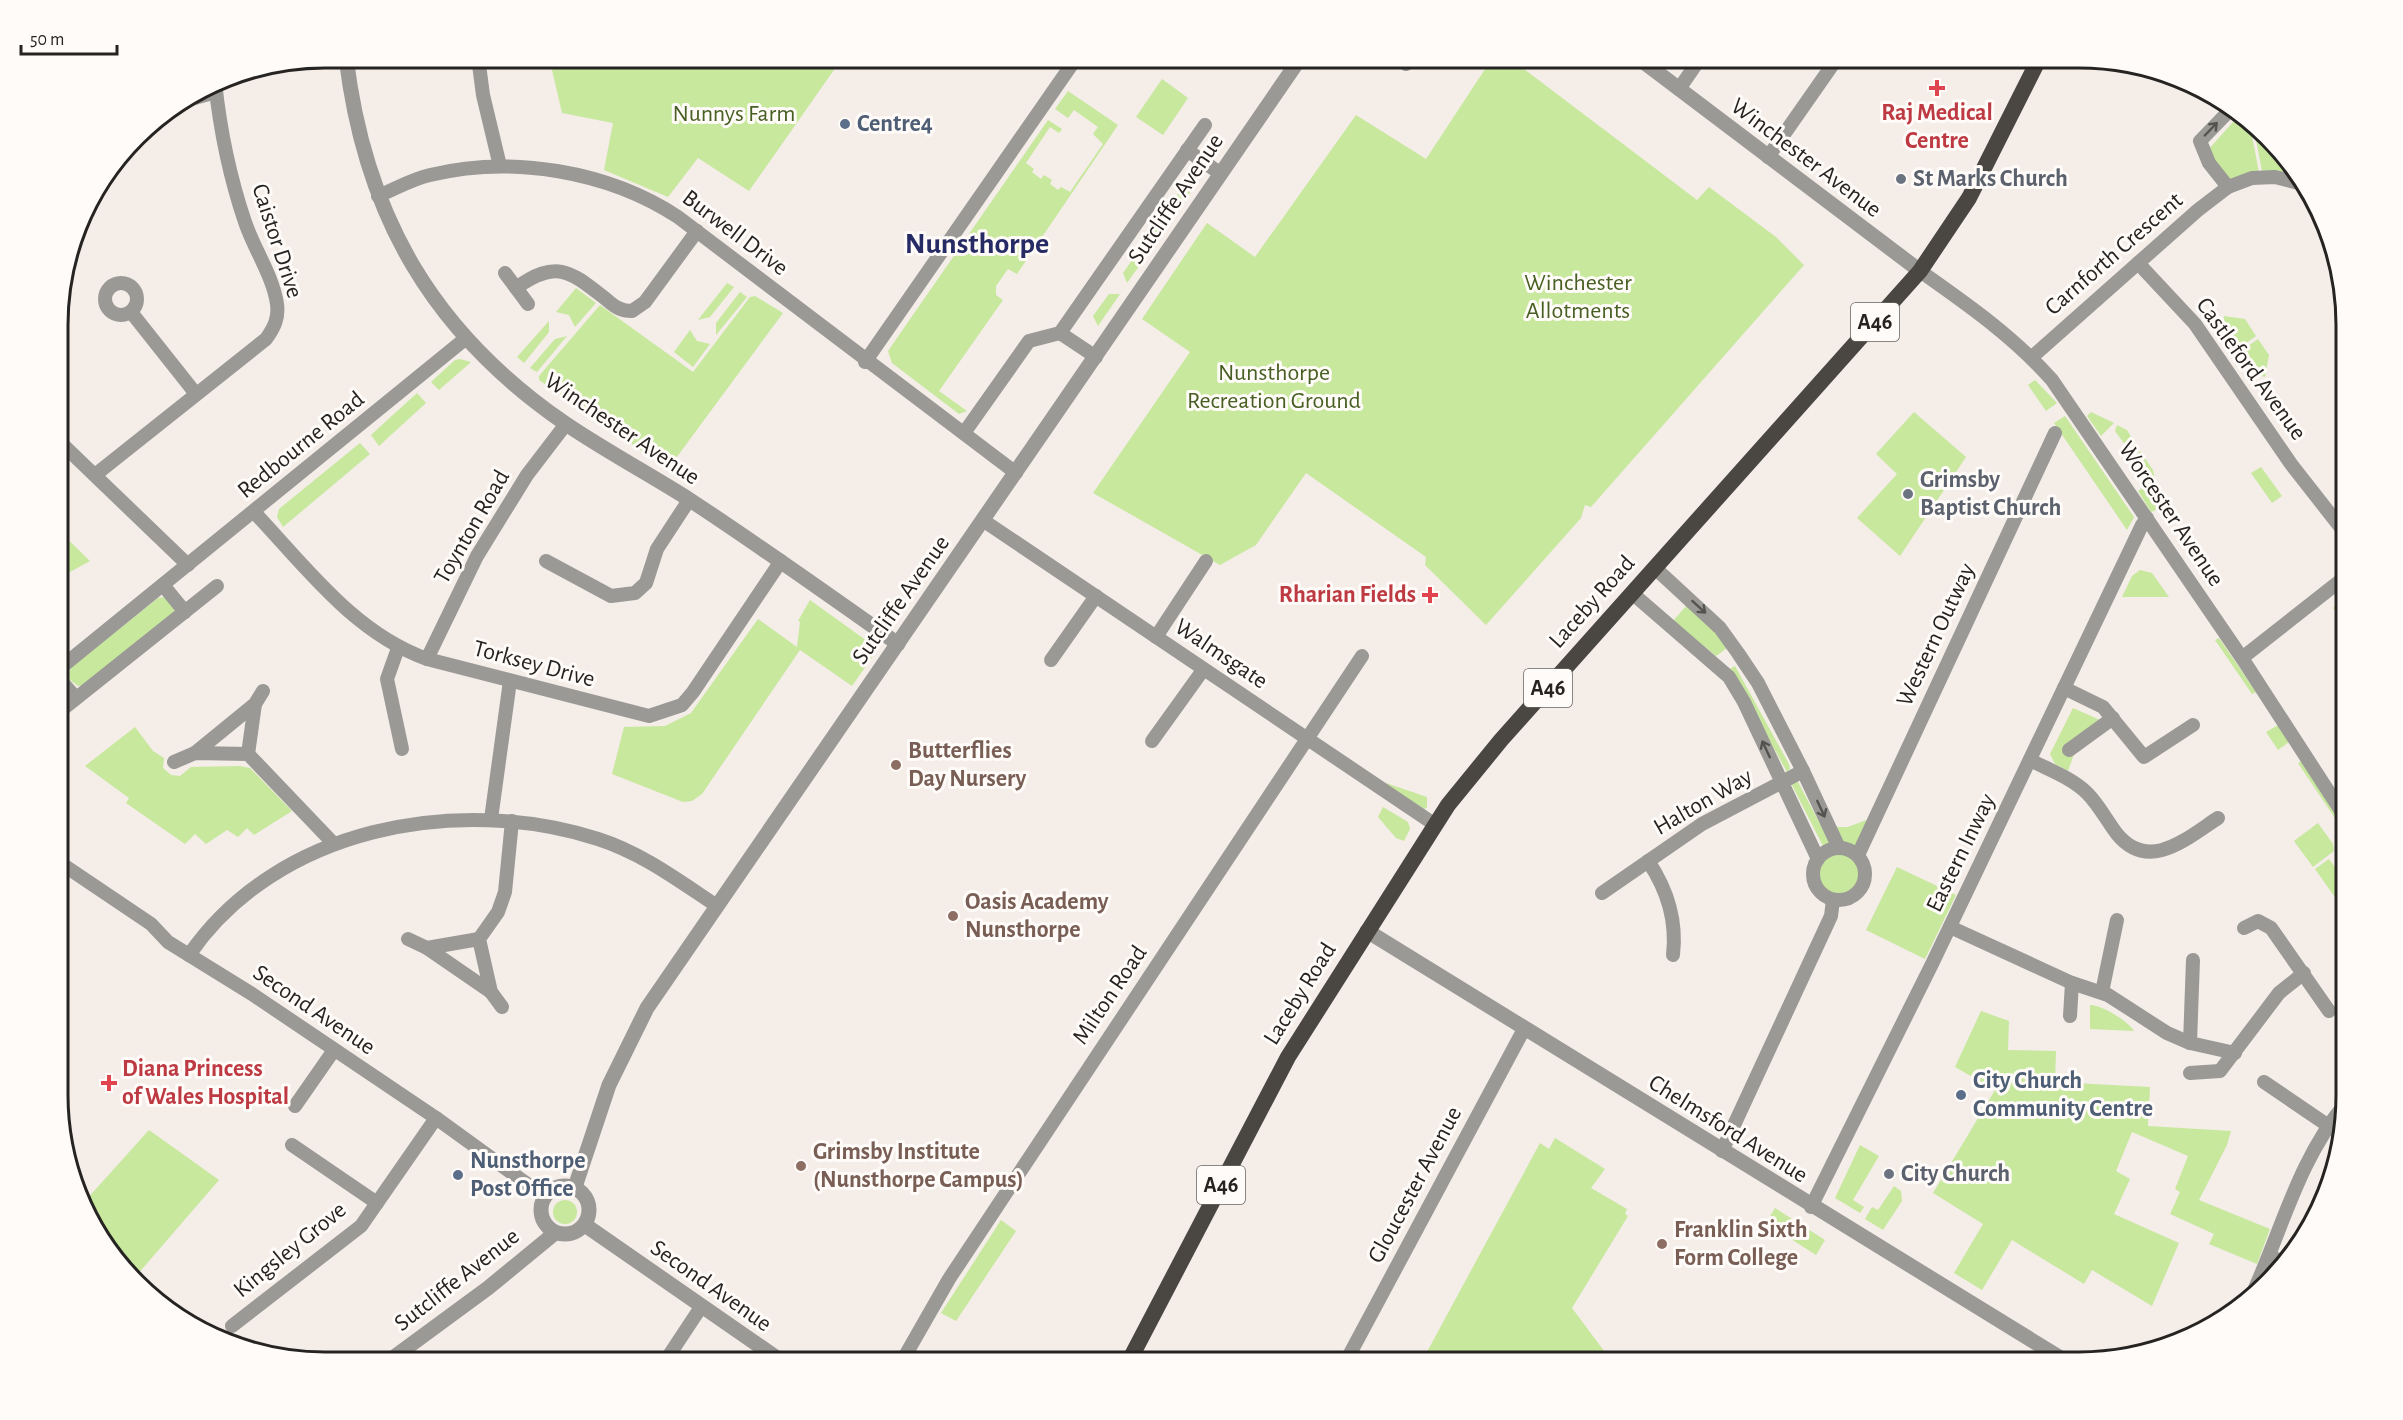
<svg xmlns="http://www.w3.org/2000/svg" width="2403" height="1420" viewBox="0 0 2403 1420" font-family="'Alegreya Sans',sans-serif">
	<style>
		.green { fill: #c7e89d }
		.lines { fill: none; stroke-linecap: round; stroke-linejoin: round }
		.minor { stroke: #9a9996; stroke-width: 14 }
		.tertiary { stroke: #9a9996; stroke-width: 15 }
		.trunk { stroke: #4a4742; stroke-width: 16 }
		.oneway { stroke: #545350 }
		.health-dot { fill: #e0444e; stroke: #fffbf8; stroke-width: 2 }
		.service-dot { fill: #5c6f8a; stroke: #fffbf8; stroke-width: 2 }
		.worship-dot { fill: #6b7280; stroke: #fffbf8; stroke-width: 2 }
		.education-dot { fill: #8d6e63; stroke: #fffbf8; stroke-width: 2 }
		.labels { text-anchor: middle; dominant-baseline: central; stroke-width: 6; stroke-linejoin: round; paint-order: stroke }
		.shield { fill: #fffbf8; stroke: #676462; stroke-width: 1.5 }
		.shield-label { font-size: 22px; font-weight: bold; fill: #262422 }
		.health-label { font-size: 24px; font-weight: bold; fill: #be3a42; stroke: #fffbf8 }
		.park-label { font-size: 24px; fill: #475f23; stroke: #fffbf8 }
		.service-label { font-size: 24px; font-weight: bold; fill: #4e5e75; stroke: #fffbf8; text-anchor: start }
		.street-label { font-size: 24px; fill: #262422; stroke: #fffbf8 }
		.worship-label { font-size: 24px; font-weight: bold; fill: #5b616d; stroke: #fffbf8; text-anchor: start }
		.education-label { font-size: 24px; font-weight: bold; fill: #785e54; stroke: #fffbf8; text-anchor: start }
		.district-label { font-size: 30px; font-weight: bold; fill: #262b65; stroke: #fffbf8 }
		.rim { fill: none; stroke: #262422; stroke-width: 3 }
	</style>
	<rect width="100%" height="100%" fill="#f4ede8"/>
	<g class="green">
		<polygon points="549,57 843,57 749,191 698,158 668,197 604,170 613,123 562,113"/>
		<polygon points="1493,57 1508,57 1697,200 1709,187 1776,237 1804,265 1591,507 1585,505 1581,518 1486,625 1425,565 1426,557 1306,473 1256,545 1220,565 1093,493 1190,352 1142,319 1207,223 1255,257 1356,115 1426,159"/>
		<polygon points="1162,79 1188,98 1163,135 1136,117"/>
		<polygon points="1068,91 1118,125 1017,274 1008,269 996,286 996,295 1003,300 939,391 967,411 959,414 892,363 888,351 1048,120 1062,129 1059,133 1050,127 1026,163 1034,169 1032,172 1041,179 1044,175 1052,180 1050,184 1058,190 1061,187 1070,192 1103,144 1093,134 1098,127 1074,110 1068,118 1055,109"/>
		<polygon points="2240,114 2249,121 2259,172 2229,179 2216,168 2209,149"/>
		<polygon points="2253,124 2267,135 2299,176 2265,174 2262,171"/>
		<polygon points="1185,184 1196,184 1174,215 1169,206"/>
		<polygon points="1155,227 1166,228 1127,283 1123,273"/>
		<polygon points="727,283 734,287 710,317 698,320"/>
		<polygon points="576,288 596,303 575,327 569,315 556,312"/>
		<polygon points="740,292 747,297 716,335 716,323"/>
		<polygon points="1109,294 1120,294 1098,326 1093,316"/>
		<polygon points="755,296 783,313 668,469 539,380 539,376 600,305 693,372 750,297"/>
		<polygon points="2224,316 2245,319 2256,336 2238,349 2223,328"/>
		<polygon points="549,321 549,332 524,363 517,357"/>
		<polygon points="690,330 697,341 710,344 693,367 674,352"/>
		<polygon points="567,336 537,372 530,368 555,339"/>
		<polygon points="2258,339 2269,355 2265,377 2256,374 2240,352"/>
		<polygon points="460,359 471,362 439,390 431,382 455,360"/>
		<polygon points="2035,380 2057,403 2046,411 2028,385"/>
		<polygon points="417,393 426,403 379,446 371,435"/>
		<polygon points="1914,412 1966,457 1900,556 1857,518 1897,474 1876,454"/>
		<polygon points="2091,412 2114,423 2101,436 2087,416"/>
		<polygon points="2065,416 2134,517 2127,530 2054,423"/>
		<polygon points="2117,425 2127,430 2138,448 2131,453 2115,431"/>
		<polygon points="360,443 370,454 283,527 277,517 279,509"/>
		<polygon points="2140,451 2153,470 2155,479 2147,480 2134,457"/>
		<polygon points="2261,467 2282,496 2272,503 2251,473"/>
		<polygon points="2149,483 2155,484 2156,510 2151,512 2138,491"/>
		<polygon points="59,531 90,561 59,578"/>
		<polygon points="2140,570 2152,573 2169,597 2122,597 2132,576"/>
		<polygon points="165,597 175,609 173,613 84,685 78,686 70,680 68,673 73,666 158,598"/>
		<polygon points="2342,599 2345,602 2345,623 2333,608"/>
		<polygon points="810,600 874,646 873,656 852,686 800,650 702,794 692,801 683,802 612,774 624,727 665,726 691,713 758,619 797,647 800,622 798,621"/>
		<polygon points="1687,605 1709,625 1727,648 1716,656 1673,621"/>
		<polygon points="2219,638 2256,692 2252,694 2215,640"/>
		<polygon points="1735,666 1789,764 1790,769 1787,772 1730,669"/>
		<polygon points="2073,708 2100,720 2074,754 2068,771 2055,764 2050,754"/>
		<polygon points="2278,725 2289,742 2278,750 2266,732"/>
		<polygon points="135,727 153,751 164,758 163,768 171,775 180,776 191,767 239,766 250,768 292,811 254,835 247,828 238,837 227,830 206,844 195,834 185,844 126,803 129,798 85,766"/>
		<polygon points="2302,761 2345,825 2345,833 2298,763"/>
		<polygon points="1797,780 1831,845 1825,850 1792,785 1791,781"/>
		<polygon points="1386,783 1427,797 1427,807 1423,810 1382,784"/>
		<polygon points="1383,807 1408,822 1410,829 1404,841 1396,838 1378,817"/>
		<polygon points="1869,819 1854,848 1842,844 1833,827 1848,827"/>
		<polygon points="2318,823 2333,844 2334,851 2313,867 2294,841"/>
		<circle cx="1840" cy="874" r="22"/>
		<polygon points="2329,859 2345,881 2345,904 2342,907 2315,869"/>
		<polygon points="1897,867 1956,895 1925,959 1866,930"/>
		<path d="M2090,1005C2102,1005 2128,1021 2134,1031L2090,1029Z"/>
		<polygon points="1981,1011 2009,1021 2008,1050 2056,1051 2055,1082 2150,1087 2148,1126 2231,1131 2227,1145 2199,1200 2270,1229 2257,1264 2209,1244 2214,1234 2170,1214 2180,1192 2175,1189 2188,1156 2132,1132 2116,1171 2130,1179 2114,1214 2179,1243 2152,1306 2092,1270 2084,1284 2012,1240 1982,1290 1954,1273 1983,1224 1933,1193 1995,1090 1955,1067"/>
		<polygon points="149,1130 219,1180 136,1276 102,1244 86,1200"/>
		<polygon points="1555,1138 1605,1169 1591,1188 1627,1209 1625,1214 1628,1216 1572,1308 1613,1363 1421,1363 1540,1143 1549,1149"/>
		<polygon points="1860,1145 1879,1156 1853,1200 1864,1207 1860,1213 1835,1198"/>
		<polygon points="1894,1186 1901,1191 1902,1201 1883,1230 1865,1219 1872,1207 1878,1210"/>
		<circle cx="565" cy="1212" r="12"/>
		<polygon points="1775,1208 1825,1240 1816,1255 1766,1223"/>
		<polygon points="1001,1220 1016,1231 956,1321 941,1313"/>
	</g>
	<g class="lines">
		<g class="minor">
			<polyline points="478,57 483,95 500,166"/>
			<polyline points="1396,57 1406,64"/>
			<polyline points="1679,89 1701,57"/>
			<polyline points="184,101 216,92"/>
			<polyline points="1187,150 1221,174"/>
			<polyline points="1768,157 1838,57"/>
			<polyline points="2228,187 2209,163 2200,141 2232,108"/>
			<path d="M378,196C395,189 412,179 430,175C512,155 608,171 678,217L1016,473"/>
			<polyline points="2138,263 2195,324 2291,464 2345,533"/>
			<path d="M1920,271C1967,304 2014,337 2052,380L2242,658L2345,817"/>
			<polyline points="505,273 528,304"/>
			<circle cx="121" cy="299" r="16"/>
			<path d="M516,288C558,258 571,272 607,300C615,307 621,311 632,311L645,302L697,231"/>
			<polyline points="131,312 196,394"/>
			<polyline points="1060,333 1096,357"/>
			<polyline points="2032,357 2198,210 2228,187 2252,178 2275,177 2306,185"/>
			<polyline points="865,362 1077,57"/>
			<polyline points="964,433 1029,341 1060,333 1205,125"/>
			<polyline points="59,441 188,565"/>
			<path d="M95,475L266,339C274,328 279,318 277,304C273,276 254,249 245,222C230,178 220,129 215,82"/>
			<path d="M254,512C306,567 354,633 427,659L649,716L682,705L693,692L781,561"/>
			<polyline points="984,521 1434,824"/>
			<polyline points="546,561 611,596 635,593 646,583 657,549 689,500"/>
			<polyline points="1655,568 1720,628 1738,653 1758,683 1803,771 1839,848"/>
			<polyline points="163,585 185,612"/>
			<polyline points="1632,593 1729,677 1744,702 1818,859"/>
			<polyline points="1156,637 1206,561"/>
			<polyline points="398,648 387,679 402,749"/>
			<polyline points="2242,658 2345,577"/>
			<polyline points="427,659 477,556 527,475 566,424"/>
			<polyline points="1051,660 1096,596"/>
			<polyline points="59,669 465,339"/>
			<polyline points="59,679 76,698"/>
			<polyline points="2064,688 2103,707 2144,757 2193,725"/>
			<polyline points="59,712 217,586"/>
			<polyline points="1152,741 1203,670"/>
			<polyline points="2069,750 2113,718"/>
			<polyline points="195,753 255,704 263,691"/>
			<polyline points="248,754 255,704"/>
			<path d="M2030,760C2049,770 2072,778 2087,793C2099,805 2107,821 2117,834C2149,873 2187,838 2218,818"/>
			<polyline points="174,762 195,753 248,754 334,844"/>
			<polyline points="491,819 510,681"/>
			<circle cx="1839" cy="874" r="26"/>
			<polyline points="1858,855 2055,433"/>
			<path d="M1648,861C1667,889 1677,921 1673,955"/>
			<polyline points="59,862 151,924 168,942 252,994 436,1118 545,1197"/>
			<polyline points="1602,893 1702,824 1803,771"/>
			<polyline points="1950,927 2072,983 2108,995 2167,1033 2190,1043 2235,1053"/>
			<polyline points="2244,928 2258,921 2271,928 2329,1011"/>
			<polyline points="408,939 427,948 491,992"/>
			<polyline points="427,948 479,939"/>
			<path d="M189,955C277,827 457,794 598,839C642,853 679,881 717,906"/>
			<polyline points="2102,992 2117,920"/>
			<polyline points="502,1007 491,992 479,939 498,912 505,892 512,821"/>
			<polyline points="2070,1016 2072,983"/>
			<polyline points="2190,1043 2193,960"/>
			<polyline points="2190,1073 2220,1071 2279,993 2304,973"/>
			<polyline points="2264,1082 2339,1133"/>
			<polyline points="295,1106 334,1050"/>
			<polyline points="292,1145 377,1203"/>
			<polyline points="1722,1151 1831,916 1833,900"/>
			<polyline points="1811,1207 1932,964 2142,525 2147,518"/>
			<polyline points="2271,1257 2285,1262"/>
			<path d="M2251,1297C2282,1231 2297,1162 2345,1104"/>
			<polyline points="232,1326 361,1226 436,1118"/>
			<polyline points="664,1363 701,1307"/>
			<polyline points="901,1363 949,1279 1362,656"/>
			<polyline points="1345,1363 1524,1029"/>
		</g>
		<g class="tertiary">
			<path d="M346,57C365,216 433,333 566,424C606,451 649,474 690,500C760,546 829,595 898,644"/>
			<polyline points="1637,57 1920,271"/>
			<polyline points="1367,931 2067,1362"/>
			<circle cx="565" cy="1210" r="24"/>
			<polyline points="575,1187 609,1085 647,1008 1301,57"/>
			<polyline points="585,1225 784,1363"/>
			<polyline points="386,1363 488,1288 555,1233"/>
		</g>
		<polyline class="trunk" points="1128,1363 1288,1057 1448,805 1501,740 1920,271 1969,198 2040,57"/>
	</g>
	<defs><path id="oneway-shaft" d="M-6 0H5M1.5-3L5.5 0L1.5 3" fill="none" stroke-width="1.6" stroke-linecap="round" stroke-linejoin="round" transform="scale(1.5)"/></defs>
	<g class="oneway">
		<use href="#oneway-shaft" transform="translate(2211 129) rotate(-46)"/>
		<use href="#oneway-shaft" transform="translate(1699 607) rotate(42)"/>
		<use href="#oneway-shaft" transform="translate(1766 749) rotate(-115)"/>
		<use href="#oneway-shaft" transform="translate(1821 809) rotate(65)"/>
	</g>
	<g class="health-dot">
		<path d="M1934 79h6v6h6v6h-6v6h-6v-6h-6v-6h6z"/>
		<path d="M1427 586h6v6h6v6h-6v6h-6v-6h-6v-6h6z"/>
		<path d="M106 1074h6v6h6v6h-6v6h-6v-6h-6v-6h6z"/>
	</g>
	<g class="service-dot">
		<circle cx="845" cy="124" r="6"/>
		<circle cx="1961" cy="1095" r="6"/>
		<circle cx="458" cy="1175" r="6"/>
	</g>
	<g class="worship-dot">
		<circle cx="1901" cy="179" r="6"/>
		<circle cx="1908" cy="494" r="6"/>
		<circle cx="1889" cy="1174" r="6"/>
	</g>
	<g class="education-dot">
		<circle cx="896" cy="765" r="6"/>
		<circle cx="953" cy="916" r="6"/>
		<circle cx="801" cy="1166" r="6"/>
		<circle cx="1662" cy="1244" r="6"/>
	</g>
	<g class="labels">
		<g class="shield">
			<rect x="1851" y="303" width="48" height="38" rx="4.5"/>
			<rect x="1524" y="669" width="48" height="38" rx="4.5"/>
			<rect x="1197" y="1166" width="48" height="38" rx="4.5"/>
		</g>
		<g class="shield-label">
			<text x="1875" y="322">A46</text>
			<text x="1548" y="688">A46</text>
			<text x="1221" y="1185">A46</text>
		</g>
		<g class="health-label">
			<text x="1937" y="113">Raj Medical<tspan x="1937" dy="28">Centre</tspan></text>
			<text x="1416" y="595" text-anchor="end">Rharian Fields</text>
			<text x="122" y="1069" text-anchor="start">Diana Princess<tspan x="122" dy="28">of Wales Hospital</tspan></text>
		</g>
		<g class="park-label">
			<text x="734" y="114">Nunnys Farm</text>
			<text x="1578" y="283">Winchester<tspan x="1578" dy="28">Allotments</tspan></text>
			<text x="1274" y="373">Nunsthorpe<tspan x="1274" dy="28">Recreation Ground</tspan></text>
		</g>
		<g class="service-label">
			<text x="857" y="124">Centre4</text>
			<text x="1973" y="1081">City Church<tspan x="1973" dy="28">Community Centre</tspan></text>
			<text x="470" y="1161">Nunsthorpe<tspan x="470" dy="28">Post Office</tspan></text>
		</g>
		<g class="street-label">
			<text transform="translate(1806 158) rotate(37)">Winchester Avenue</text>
			<text transform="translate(1176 199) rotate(-56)">Sutcliffe Avenue</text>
			<text transform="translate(735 233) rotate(37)">Burwell Drive</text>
			<text transform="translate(277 241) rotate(72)">Caistor Drive</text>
			<text transform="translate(2114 254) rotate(-41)">Carnforth Crescent</text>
			<text transform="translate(2251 369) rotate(54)">Castleford Avenue</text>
			<text transform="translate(622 429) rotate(34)">Winchester Avenue</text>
			<text transform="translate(301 445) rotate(-39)">Redbourne Road</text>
			<text transform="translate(2171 514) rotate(56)">Worcester Avenue</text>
			<text transform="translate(472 527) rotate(-60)">Toynton Road</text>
			<text transform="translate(901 600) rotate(-55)">Sutcliffe Avenue</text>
			<text transform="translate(1592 602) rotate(-48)">Laceby Road</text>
			<text transform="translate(1936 635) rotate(-65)">Western Outway</text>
			<text transform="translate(1221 654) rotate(34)">Walmsgate</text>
			<text transform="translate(534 664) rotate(15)">Torksey Drive</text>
			<text transform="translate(1703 802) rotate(-30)">Halton Way</text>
			<text transform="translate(1961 853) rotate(-64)">Eastern Inway</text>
			<text transform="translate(1300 994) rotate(-58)">Laceby Road</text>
			<text transform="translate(1110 995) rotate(-56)">Milton Road</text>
			<text transform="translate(314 1010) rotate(34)">Second Avenue</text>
			<text transform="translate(1728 1129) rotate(32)">Chelmsford Avenue</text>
			<text transform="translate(1415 1185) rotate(-62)">Gloucester Avenue</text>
			<text transform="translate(290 1250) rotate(-39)">Kingsley Grove</text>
			<text transform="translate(457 1280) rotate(-38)">Sutcliffe Avenue</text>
			<text transform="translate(711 1286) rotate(35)">Second Avenue</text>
		</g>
		<g class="worship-label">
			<text x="1913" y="179">St Marks Church</text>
			<text x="1920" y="480">Grimsby<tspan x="1920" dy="28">Baptist Church</tspan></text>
			<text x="1901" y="1174">City Church</text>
		</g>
		<g class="education-label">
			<text x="908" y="751">Butterflies<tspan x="908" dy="28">Day Nursery</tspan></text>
			<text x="965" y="902">Oasis Academy<tspan x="965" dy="28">Nunsthorpe</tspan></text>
			<text x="813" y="1152">Grimsby Institute<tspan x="813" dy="28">(Nunsthorpe Campus)</tspan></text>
			<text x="1674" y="1230">Franklin Sixth<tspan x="1674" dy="28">Form College</tspan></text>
		</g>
		<g class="district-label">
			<text x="977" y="244">Nunsthorpe</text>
		</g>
	</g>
	<path d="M0 0H2403V1420H0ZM325 68H2079A257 257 0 0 1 2336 325V1095A257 257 0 0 1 2079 1352H325A257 257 0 0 1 68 1095V325A257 257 0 0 1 325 68Z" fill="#fffbf8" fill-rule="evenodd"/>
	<path class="rim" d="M325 68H2079A257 257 0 0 1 2336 325V1095A257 257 0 0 1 2079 1352H325A257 257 0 0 1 68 1095V325A257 257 0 0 1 325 68Z"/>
	<path d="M21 45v9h96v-9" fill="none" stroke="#262422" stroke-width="3"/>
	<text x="30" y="45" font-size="18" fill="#262422" stroke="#fffbf8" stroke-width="4.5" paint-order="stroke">50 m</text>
</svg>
